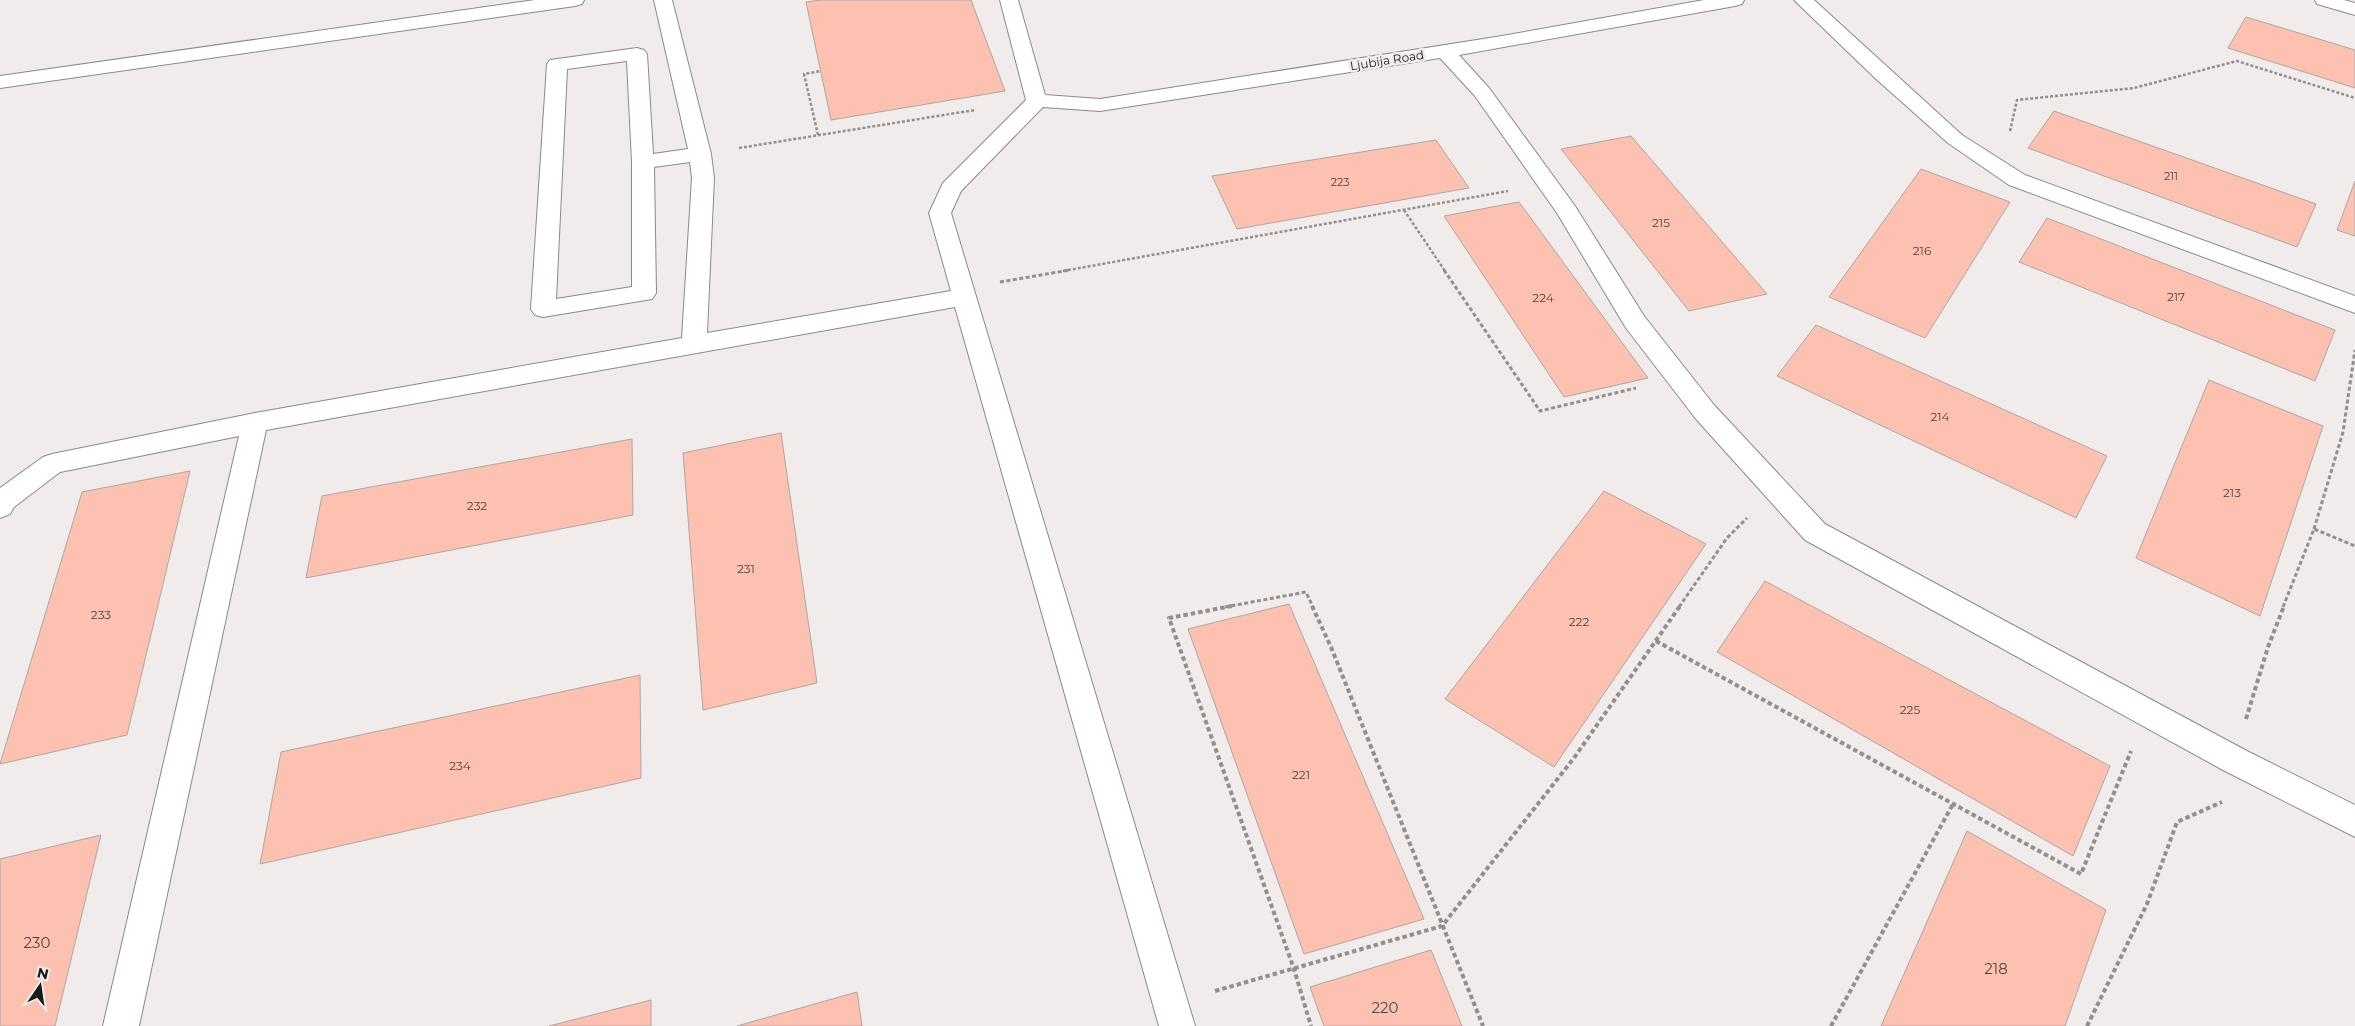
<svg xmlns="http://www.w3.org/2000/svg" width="2355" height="1026" viewBox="0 0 2355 1026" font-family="Montserrat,sans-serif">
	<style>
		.building { fill: #fdc1b2; stroke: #aca7a5 }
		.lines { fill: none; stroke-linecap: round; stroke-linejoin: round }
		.service-casing { stroke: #8e8888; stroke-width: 2 }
		.path-far2 { stroke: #938f8f; stroke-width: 2.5; stroke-dasharray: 3 2; stroke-linecap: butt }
		.path-far1 { stroke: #938f8f; stroke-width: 3; stroke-dasharray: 4 2.5; stroke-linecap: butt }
		.path { stroke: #938f8f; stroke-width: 4; stroke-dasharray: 4.5 3; stroke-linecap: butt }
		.service { fill: #fff; fill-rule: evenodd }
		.labels { text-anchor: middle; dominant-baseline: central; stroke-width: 5; stroke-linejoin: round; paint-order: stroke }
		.far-number-label { font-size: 11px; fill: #54433f }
		.far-street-label { font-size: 12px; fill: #1b1919; stroke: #f1ebeb }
		.number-label { font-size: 12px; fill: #54433f }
		.near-number-label { font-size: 15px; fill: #54433f }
	</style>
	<rect width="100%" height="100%" fill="#f1ebeb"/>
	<g class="building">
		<polygon points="821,0 971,0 1005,91 831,120 806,2"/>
		<polygon points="2246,17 2355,50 2355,88 2228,48"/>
		<polygon points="2054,111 2316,204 2297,247 2028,148"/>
		<polygon points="1631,136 1767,294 1689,311 1561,149"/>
		<polygon points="1436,140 1469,188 1237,229 1212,176"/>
		<polygon points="1921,169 2010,202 1925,338 1829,297"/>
		<polygon points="2355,181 2355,236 2337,230"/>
		<polygon points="1519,202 1648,378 1564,397 1444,216"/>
		<polygon points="2047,218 2335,330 2315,381 2019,262"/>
		<polygon points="1816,325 2107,456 2076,518 1777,376"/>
		<polygon points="2209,380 2323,426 2260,616 2136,558"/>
		<polygon points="781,433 817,683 703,710 683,453"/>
		<polygon points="632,439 633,515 306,578 322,496"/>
		<polygon points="190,471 127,735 0,764 82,492"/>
		<polygon points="1604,491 1706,544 1554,767 1445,699"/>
		<polygon points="1765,581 2110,766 2073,856 1717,652"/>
		<polygon points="1289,604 1424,919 1304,954 1188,629"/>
		<polygon points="640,675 641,778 260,864 281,752"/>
		<polygon points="1967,831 2106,910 2065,1026 1881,1026"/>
		<polygon points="101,835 55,1026 0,1026 0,859"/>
		<polygon points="1431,950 1462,1026 1324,1026 1310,987"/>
		<polygon points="857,992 862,1026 737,1026"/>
		<polygon points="651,1000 651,1026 549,1026"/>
	</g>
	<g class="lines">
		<defs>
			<g id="service">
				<polygon points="535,0 584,0 582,4 575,6 0,88 0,76"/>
				<path d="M654,0H672L711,154L714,178L707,333L951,291L929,213L943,183L1026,100L1000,0H1018L1045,95L1100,99L1496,37L1704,0H1744L1742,4L1735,6L1459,55L1489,88L1575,206L1644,316L1714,405L1825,524L2245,750L2355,805V837L2223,770L1805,540L1696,419L1626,328L1557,213L1475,96L1440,58L1100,111L1043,107L961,191L951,213L1195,1026H1159L955,307L266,430L139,1026H103L239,436L60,472L14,507L10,514L0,518V488L43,457L52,454L255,413L682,338L692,178L690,162L654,167L656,293L652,299L543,317L535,315L531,309L547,64L550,60L637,48L644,50L647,54L653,154L688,149ZM627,61L632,162V287L556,299L567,69Z"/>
				<polygon points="1794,0 1814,0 1962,135 2025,175 2355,296 2355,313 2009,185 1948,143 1875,78"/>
				<polygon points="2315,0 2344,0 2355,3 2355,15 2317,4"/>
			</g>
		</defs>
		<use href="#service" class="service-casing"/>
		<g class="path-far2">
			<polyline points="2010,131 2017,100 2134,88 2237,61 2355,98"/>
			<polyline points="818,135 804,74 821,71"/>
			<polyline points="739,148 975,110"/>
			<polyline points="1404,210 1445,271"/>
			<polyline points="1063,271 1508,191"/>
		</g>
		<g class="path-far1">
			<polyline points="1444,270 1540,411 1636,388"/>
			<polyline points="1000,282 1070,270"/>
			<polyline points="2314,529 2343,432 2355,350"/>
			<polyline points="1225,607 1306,592 1313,607"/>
			<polyline points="1679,607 1727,538 1747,518"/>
			<polyline points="2283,607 2314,529 2355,546"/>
		</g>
		<g class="path">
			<polyline points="1232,606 1169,618 1294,969 1311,1026"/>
			<polyline points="1312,606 1331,647 1483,1026"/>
			<polyline points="1656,641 2081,874 2131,751"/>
			<polyline points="2246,719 2268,647 2284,606"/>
			<polyline points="1215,991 1442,926 1574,758 1680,606"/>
			<polyline points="1831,1026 1953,804"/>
			<polyline points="2087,1026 2147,904 2177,822 2222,802"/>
		</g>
		<use href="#service" class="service"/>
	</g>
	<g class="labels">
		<g class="far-number-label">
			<text x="2171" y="176">211</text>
			<text x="1340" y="182">223</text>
		</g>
		<g class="far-street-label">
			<text transform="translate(1387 60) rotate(-9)">Ljubija Road</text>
		</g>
		<g class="number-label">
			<text x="1661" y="222">215</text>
			<text x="1922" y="250">216</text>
			<text x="2176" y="296">217</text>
			<text x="1543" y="297">224</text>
			<text x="1940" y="416">214</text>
			<text x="2232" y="492">213</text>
			<text x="477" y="505">232</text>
			<text x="746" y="568">231</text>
			<text x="101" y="614">233</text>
			<text x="1579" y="621">222</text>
			<text x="1910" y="709">225</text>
			<text x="460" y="765">234</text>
			<text x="1301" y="774">221</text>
		</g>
		<g class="near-number-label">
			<text x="37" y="942">230</text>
			<text x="1996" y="968">218</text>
			<text x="1385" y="1007">220</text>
		</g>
	</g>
	<g transform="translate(40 986) rotate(13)" stroke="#f1ebeb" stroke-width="4" paint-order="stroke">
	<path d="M0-4L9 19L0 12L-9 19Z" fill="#1b1919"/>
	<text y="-8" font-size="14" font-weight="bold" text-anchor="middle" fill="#1b1919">N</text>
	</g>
</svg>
